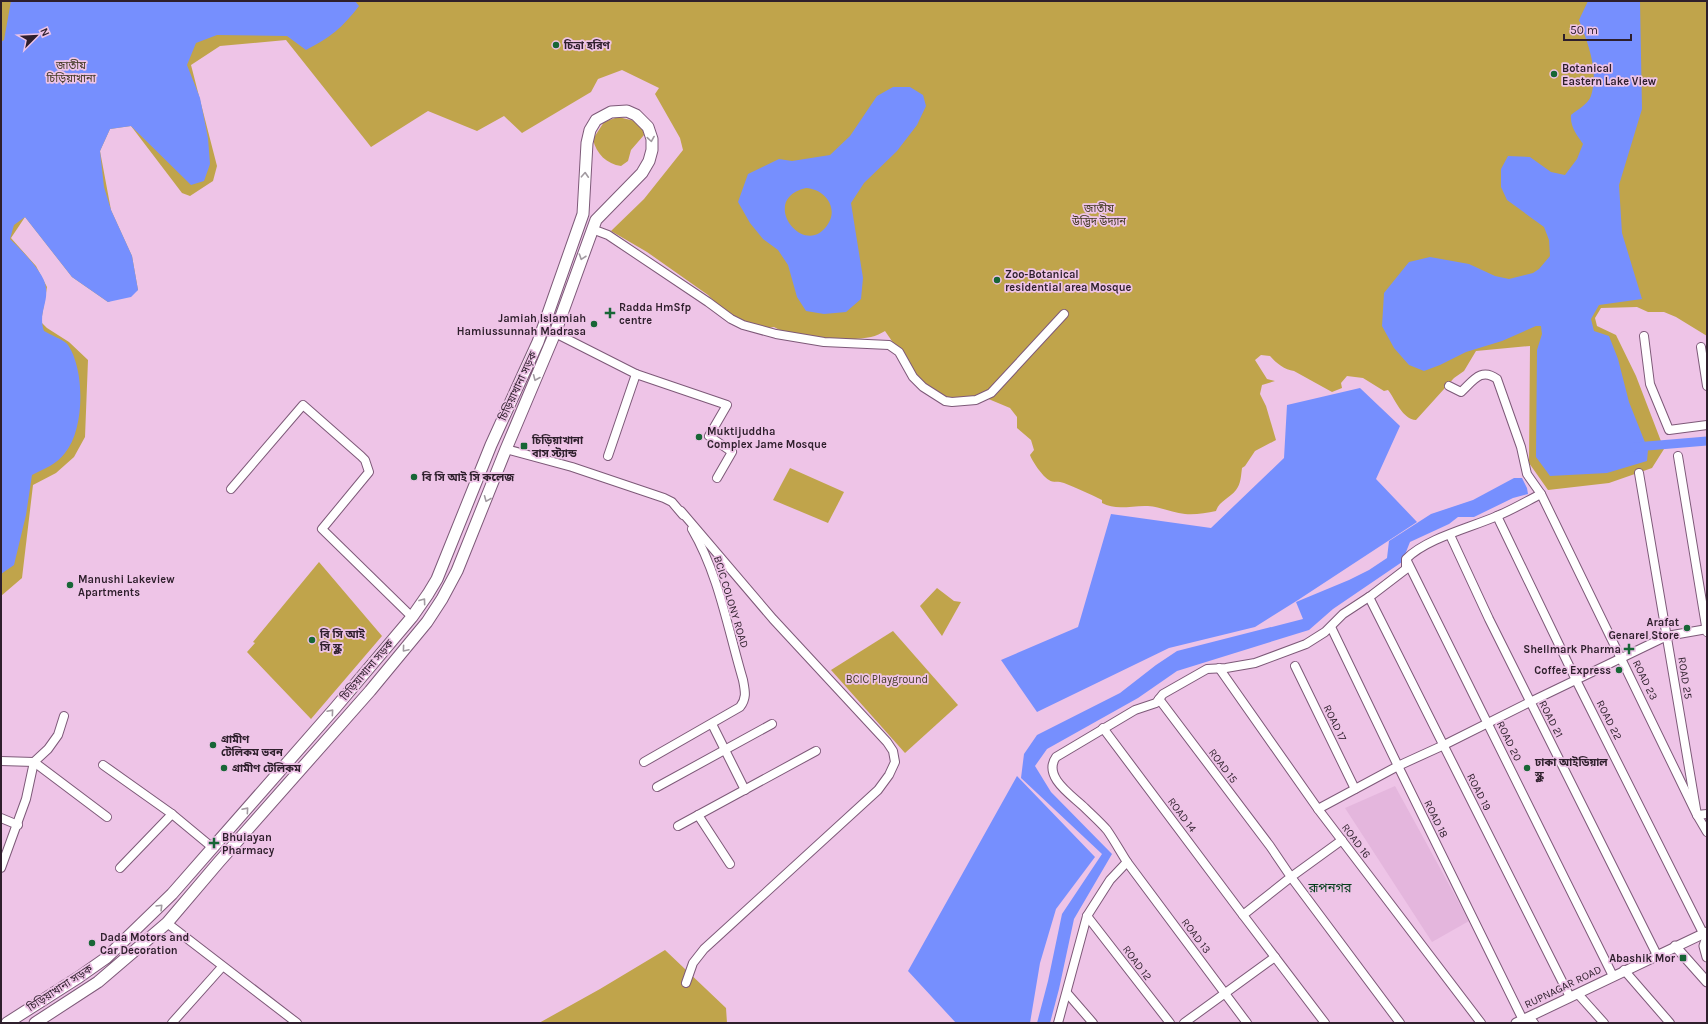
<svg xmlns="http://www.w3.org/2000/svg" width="1708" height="1024" viewBox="0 0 1708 1024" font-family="Karla,'Noto Sans Bengali',sans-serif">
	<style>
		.built { fill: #e4b6dd }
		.green { fill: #c0a44b }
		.water { fill: #768ffe; fill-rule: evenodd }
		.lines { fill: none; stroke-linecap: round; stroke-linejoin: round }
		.canal { stroke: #768ffe; stroke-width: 9 }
		.minor-casing { stroke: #7d5978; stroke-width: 10 }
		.tertiary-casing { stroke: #7d5978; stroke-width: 11 }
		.secondary-casing { stroke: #7d5978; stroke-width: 13 }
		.minor { stroke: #fff; stroke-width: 8 }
		.tertiary { stroke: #fff; stroke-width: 9 }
		.secondary { stroke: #fff; stroke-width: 11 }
		.oneway { stroke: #a19aa0 }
		.poi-dot { fill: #176636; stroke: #eec4e7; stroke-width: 1.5 }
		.labels { text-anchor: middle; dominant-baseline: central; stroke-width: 3.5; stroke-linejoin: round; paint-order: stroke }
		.poi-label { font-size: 11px; font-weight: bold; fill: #2e1f2c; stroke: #eec4e7; text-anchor: start }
		.park-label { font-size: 11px; fill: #403821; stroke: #eec4e7 }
		.street-label { font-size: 11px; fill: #2e1f2c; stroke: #eec4e7 }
		.quarter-label { font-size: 13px; fill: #043d1c; stroke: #eec4e7 }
	</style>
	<rect width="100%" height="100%" fill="#eec4e7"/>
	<polygon class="built" points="1395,786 1469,921 1432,942 1345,808"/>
	<g class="green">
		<path d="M1,1H1707V336L1676,317L1664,312H1648L1637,307L1601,308L1595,318L1597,326L1616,335L1636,376L1664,449L1652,468L1609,483L1548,490L1529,463L1530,346L1476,351L1464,371L1454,378L1416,420C1403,420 1395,399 1388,390L1384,391L1363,378L1347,376L1341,383L1342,388L1332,392L1294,371C1285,370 1276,363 1270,356L1261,355L1255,360L1267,379L1275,381L1262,385L1260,394L1266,406L1276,440L1255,451L1245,466L1242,468C1241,475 1241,484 1236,490C1230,498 1219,501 1216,511C1206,513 1195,515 1185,514C1173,513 1161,507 1148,506C1133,505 1116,511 1102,503V500C1090,494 1077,488 1064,483C1059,481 1053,483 1049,480C1043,477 1032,461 1030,455L1034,450L1031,440L1017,428V417L1010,408L979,395L958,399L947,397L936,392L916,376L885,331C881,333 876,336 871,337C847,342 795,340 774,327L768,328L741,321L722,310L708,295L647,252L611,231L644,199L683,150L680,138L655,94L659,88L622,70L598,79L591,92L522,133L504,116L477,131L428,111L371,147L286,40L220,46L191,65L217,166L213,181L190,196L182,193L131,126L110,129L100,151L111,210L132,256L138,290L108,302L72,277L25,217L11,238L36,266L47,287L41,322L47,328L69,342L88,360L85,437L74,457L56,473L33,485L22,578L1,596Z"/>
		<path d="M618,117L635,121L643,129L644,135L631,150L628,161L621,166C607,164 596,154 593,139L604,122Z"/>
		<polygon points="790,468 844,492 828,523 773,500"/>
		<polygon points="319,562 382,636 311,719 247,652 255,643 253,642"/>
		<polygon points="937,588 954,601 961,602 942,636 920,606"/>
		<polygon points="893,631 958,705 905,753 831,670"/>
		<polygon points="665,950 726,1008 727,1023 539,1023 600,989"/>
	</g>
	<g class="water">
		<path d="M11,1H355L359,6C342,28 331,37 306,50L287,36L217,35L196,43L187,65L200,98L208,138L210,164L204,181L191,185L131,126L110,129L100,151L104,187L111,210L132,256L138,290L131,297L108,302L72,277L25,217L14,225L10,239C21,250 45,273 46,288C48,304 38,314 44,331C49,334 66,341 68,345C85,370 85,429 65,453C57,464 44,469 32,475L26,515L14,565L1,574V42L4,40Z"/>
		<path d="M1588,1H1640L1642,109L1619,185L1622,233L1642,299L1599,305L1591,319L1594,331L1609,336L1618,359L1629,402L1648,450L1647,461L1607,473L1550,476L1536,457L1537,350L1542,334L1541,326H1536L1502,341L1466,352L1440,365L1424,371L1409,365L1394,348L1382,326L1384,293L1409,262L1430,257L1469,264L1495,276L1509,279L1533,273L1539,269L1550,256L1549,240L1544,227L1507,200L1501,187V169L1508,156L1530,157L1551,172L1565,175L1577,159L1583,144C1577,135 1570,127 1571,115C1577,110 1588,104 1591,96C1599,70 1588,44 1579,20Z"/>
		<path d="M910,87L923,95L926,106L917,125L897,151L864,183L851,203L863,278L861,299L846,312L824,314L806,311L797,297L788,265L778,250L763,239L750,223L738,202L748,174L779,159L792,161L830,155L850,136L877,96L893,87ZM806,188C824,189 839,207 828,224C805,261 757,199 806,188Z"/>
		<polygon points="1360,388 1400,426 1376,479 1417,522 1298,600 1255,627 1169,648 1037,712 1001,660 1078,627 1111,514 1211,528 1284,458 1287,405"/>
		<polygon points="1514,478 1522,478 1527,488 1528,494 1513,498 1474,517 1458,517 1449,524 1410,542 1402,562 1333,609 1309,630 1177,671 1138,698 1047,749 1035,766 1051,792 1112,854 1074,919 1059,989 1050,1023 1037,1023 1048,981 1062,914 1102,854 1021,778 1024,754 1037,735 1120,693 1156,665 1177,651 1303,619 1296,602 1349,580 1369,570 1387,558 1389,541 1431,514 1473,500"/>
		<polygon points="1017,776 1095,857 1056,909 1040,963 1030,1023 956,1023 908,971"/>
	</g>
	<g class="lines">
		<polyline class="canal" points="1635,447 1707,441"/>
		<defs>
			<g id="minor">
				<polyline points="592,229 608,235 708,302 731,319 743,325 776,334 824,342 889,345 899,352 913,377 923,387 945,401 952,402 976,400 991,393 1064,314"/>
				<polyline points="555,333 636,374 608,456"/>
				<polyline points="1644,336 1650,384 1669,430 1707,425"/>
				<polyline points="1701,347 1707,386"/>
				<polyline points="636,374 727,405 709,436 732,452 717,478"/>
				<path d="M1449,386L1461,392C1473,381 1481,367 1497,379L1521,447L1527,474L1541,494L1697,815L1707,832"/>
				<polyline points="506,449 572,467 664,498 672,502 683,515"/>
				<polyline points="1678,456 1707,632"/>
				<polyline points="1639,473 1697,815 1707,814"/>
				<polyline points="231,489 303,405 361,456 365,460 369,472 322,529 412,617"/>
				<polyline points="681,511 773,619 887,742 893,751 895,762 889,775 878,790 704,949 693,963 686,983"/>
				<polyline points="1497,516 1576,680 1703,933"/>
				<polyline points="1450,535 1489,619 1657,955"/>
				<polyline points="1407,561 1613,976"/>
				<polyline points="1369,597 1570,997"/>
				<polyline points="1331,627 1398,766 1523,1020"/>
				<polyline points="1295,666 1355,789"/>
				<polyline points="1219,668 1318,809 1481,1023"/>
				<polyline points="1159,699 1270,846 1291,877 1243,915 1325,1023"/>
				<polyline points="712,724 745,790"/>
				<polyline points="1103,728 1243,915"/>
				<polyline points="1,761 34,762 107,817"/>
				<path d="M644,762L740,707C747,698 745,691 743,680C728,630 719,575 692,529"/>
				<polyline points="103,765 172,814 213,848"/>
				<polyline points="657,787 772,724"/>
				<polyline points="1318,809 1398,766 1444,745 1530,702 1667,636 1707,629"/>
				<polyline points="698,815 730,864"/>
				<polyline points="1,818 18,825"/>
				<polyline points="678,826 816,751"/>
				<polyline points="1342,840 1291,877 1400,1023"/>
				<polyline points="1127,862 1247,1023"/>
				<polyline points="1,868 26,799 34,762 48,749 58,735 64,716"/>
				<polyline points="120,868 172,814"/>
				<polyline points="1087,916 1170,1023"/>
				<polyline points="167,923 297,1023"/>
				<polyline points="1624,970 1670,1023"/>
				<polyline points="1067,993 1093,1023"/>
				<polyline points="1578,994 1604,1023"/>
				<polyline points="1530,1018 1534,1023"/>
				<polyline points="172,1023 222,967"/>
				<path d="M1058,1023L1087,916L1110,880L1127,862C1120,851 1114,840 1107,830C1100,822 1092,815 1085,808C1073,796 1042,777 1056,757L1135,710L1156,703L1163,694L1207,669L1226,668L1255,663L1306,644L1325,632L1343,614L1372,595L1406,569V559C1427,538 1470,528 1497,516C1512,510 1527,501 1541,494"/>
				<polyline points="1184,1023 1275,957"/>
			</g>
			<g id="tertiary">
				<polyline points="1707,937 1704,946 1707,957"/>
				<polyline points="1675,946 1707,982"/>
				<polyline points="1516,1023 1707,932"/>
			</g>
			<polyline id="secondary" points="7,1023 79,977 106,958 172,894 336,707 412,617 428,594 437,579 491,445 538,342 583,214 587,143 590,130 596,120 611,112 627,111 636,115 648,127 652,139 652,150 649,161 642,173 596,220 555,333 506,449 457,571 442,599 427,622 370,691 218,863 167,923 98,982 35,1023"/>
		</defs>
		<use href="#minor" class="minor-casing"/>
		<use href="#tertiary" class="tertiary-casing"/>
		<use href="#secondary" class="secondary-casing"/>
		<use href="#minor" class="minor"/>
		<use href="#tertiary" class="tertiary"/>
		<use href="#secondary" class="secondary"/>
	</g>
	<defs><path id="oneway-chevron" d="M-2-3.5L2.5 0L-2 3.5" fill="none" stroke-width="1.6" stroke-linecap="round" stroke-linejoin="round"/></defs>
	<g class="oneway">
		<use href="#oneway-chevron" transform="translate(651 139) rotate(81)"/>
		<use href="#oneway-chevron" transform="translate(585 175) rotate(-87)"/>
		<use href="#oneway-chevron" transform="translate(582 257) rotate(109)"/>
		<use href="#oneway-chevron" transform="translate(536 378) rotate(113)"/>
		<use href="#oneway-chevron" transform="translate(487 499) rotate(112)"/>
		<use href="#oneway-chevron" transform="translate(423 601) rotate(-54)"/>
		<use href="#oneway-chevron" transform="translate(405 649) rotate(130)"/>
		<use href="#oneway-chevron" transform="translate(331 712) rotate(-49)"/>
		<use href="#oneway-chevron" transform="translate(246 810) rotate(-49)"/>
		<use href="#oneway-chevron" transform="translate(160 907) rotate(-45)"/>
	</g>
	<g class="poi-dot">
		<circle cx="556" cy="45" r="4"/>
		<circle cx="1554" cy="74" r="4"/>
		<circle cx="997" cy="280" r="4"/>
		<path d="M608 307h4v4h4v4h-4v4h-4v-4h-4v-4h4z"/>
		<circle cx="594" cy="324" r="4"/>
		<circle cx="699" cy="437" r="4"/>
		<rect x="520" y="442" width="8" height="8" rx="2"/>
		<circle cx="414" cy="477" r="4"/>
		<circle cx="70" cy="585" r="4"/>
		<circle cx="1687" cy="628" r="4"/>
		<circle cx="312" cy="640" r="4"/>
		<path d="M1627 643h4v4h4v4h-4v4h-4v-4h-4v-4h4z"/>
		<circle cx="1619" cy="670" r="4"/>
		<circle cx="213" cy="745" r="4"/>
		<circle cx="224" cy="768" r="4"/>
		<circle cx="1527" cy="768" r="4"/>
		<path d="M212 837h4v4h4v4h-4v4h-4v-4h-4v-4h4z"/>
		<circle cx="92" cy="943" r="4"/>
		<rect x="1679" y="954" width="8" height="8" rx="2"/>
	</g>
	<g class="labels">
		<g class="poi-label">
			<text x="564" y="45">চিত্রা হরিণ</text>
			<text x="1562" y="68">Botanical<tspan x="1562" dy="13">Eastern Lake View</tspan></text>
			<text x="1005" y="274">Zoo-Botanical<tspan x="1005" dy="13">residential area Mosque</tspan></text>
			<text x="619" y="307">Radda HmSfp<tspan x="619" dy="13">centre</tspan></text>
			<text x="586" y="318" text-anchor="end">Jamiah Islamiah<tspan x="586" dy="13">Hamiussunnah Madrasa</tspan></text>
			<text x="707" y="431">Muktijuddha<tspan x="707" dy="13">Complex Jame Mosque</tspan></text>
			<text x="532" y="440">চিড়িয়াখানা<tspan x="532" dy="13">বাস স্ট্যান্ড</tspan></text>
			<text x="422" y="477">বি সি আই সি কলেজ</text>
			<text x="78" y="579">Manushi Lakeview<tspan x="78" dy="13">Apartments</tspan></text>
			<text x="1679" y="622" text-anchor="end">Arafat<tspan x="1679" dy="13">Genarel Store</tspan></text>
			<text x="320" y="634">বি সি আই<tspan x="320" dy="13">সি স্কুল</tspan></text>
			<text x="1621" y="649" text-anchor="end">Shellmark Pharma</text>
			<text x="1611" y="670" text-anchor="end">Coffee Express</text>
			<text x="221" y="739">গ্রামীণ<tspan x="221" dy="13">টেলিকম ভবন</tspan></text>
			<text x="1535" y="762">ঢাকা আইডিয়াল<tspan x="1535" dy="13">স্কুল</tspan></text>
			<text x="232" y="768">গ্রামীণ টেলিকম</text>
			<text x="222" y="837">Bhuiayan<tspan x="222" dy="13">Pharmacy</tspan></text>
			<text x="100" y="937">Dada Motors and<tspan x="100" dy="13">Car Decoration</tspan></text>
			<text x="1675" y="958" text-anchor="end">Abashik Mor</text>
		</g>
		<g class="park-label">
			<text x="71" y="65">জাতীয়<tspan x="71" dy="13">চিড়িয়াখানা</tspan></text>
			<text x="1099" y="208">জাতীয়<tspan x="1099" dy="13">উদ্ভিদ উদ্যান</tspan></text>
			<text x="887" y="679">BCIC Playground</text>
		</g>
		<g class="street-label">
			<text transform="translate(518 386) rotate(-65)">চিড়িয়াখানা সড়ক</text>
			<text transform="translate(731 602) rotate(73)">BCIC COLONY ROAD</text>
			<text transform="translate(367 670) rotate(-50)">চিড়িয়াখানা সড়ক</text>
			<text transform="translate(1685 678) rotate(81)">ROAD 25</text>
			<text transform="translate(1645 680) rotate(64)">ROAD 23</text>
			<text transform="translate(1551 719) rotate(63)">ROAD 21</text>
			<text transform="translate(1609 720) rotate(63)">ROAD 22</text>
			<text transform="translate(1335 723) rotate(64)">ROAD 17</text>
			<text transform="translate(1509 741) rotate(64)">ROAD 20</text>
			<text transform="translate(1223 766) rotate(53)">ROAD 15</text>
			<text transform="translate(1479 792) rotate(63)">ROAD 19</text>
			<text transform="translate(1182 815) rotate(53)">ROAD 14</text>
			<text transform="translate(1436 819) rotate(64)">ROAD 18</text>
			<text transform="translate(1356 841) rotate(53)">ROAD 16</text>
			<text transform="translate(1196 936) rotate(53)">ROAD 13</text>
			<text transform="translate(1137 963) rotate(53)">ROAD 12</text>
			<text transform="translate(1563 987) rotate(-26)">RUPNAGAR ROAD</text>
			<text transform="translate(60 988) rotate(-33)">চিড়িয়াখানা সড়ক</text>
		</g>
		<g class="quarter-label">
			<text x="1330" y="887">রূপনগর</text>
		</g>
	</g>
	<rect width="1708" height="1024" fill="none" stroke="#2e1f2c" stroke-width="4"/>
	<g transform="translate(36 36) rotate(66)" stroke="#eec4e7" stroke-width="3" paint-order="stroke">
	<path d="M0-3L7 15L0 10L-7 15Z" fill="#2e1f2c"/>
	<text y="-6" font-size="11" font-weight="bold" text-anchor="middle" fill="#2e1f2c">N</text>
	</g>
	<path d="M1564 34v6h67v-6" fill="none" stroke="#2e1f2c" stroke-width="2"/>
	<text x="1570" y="34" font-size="12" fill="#2e1f2c" stroke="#eec4e7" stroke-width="3" paint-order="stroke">50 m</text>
</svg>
